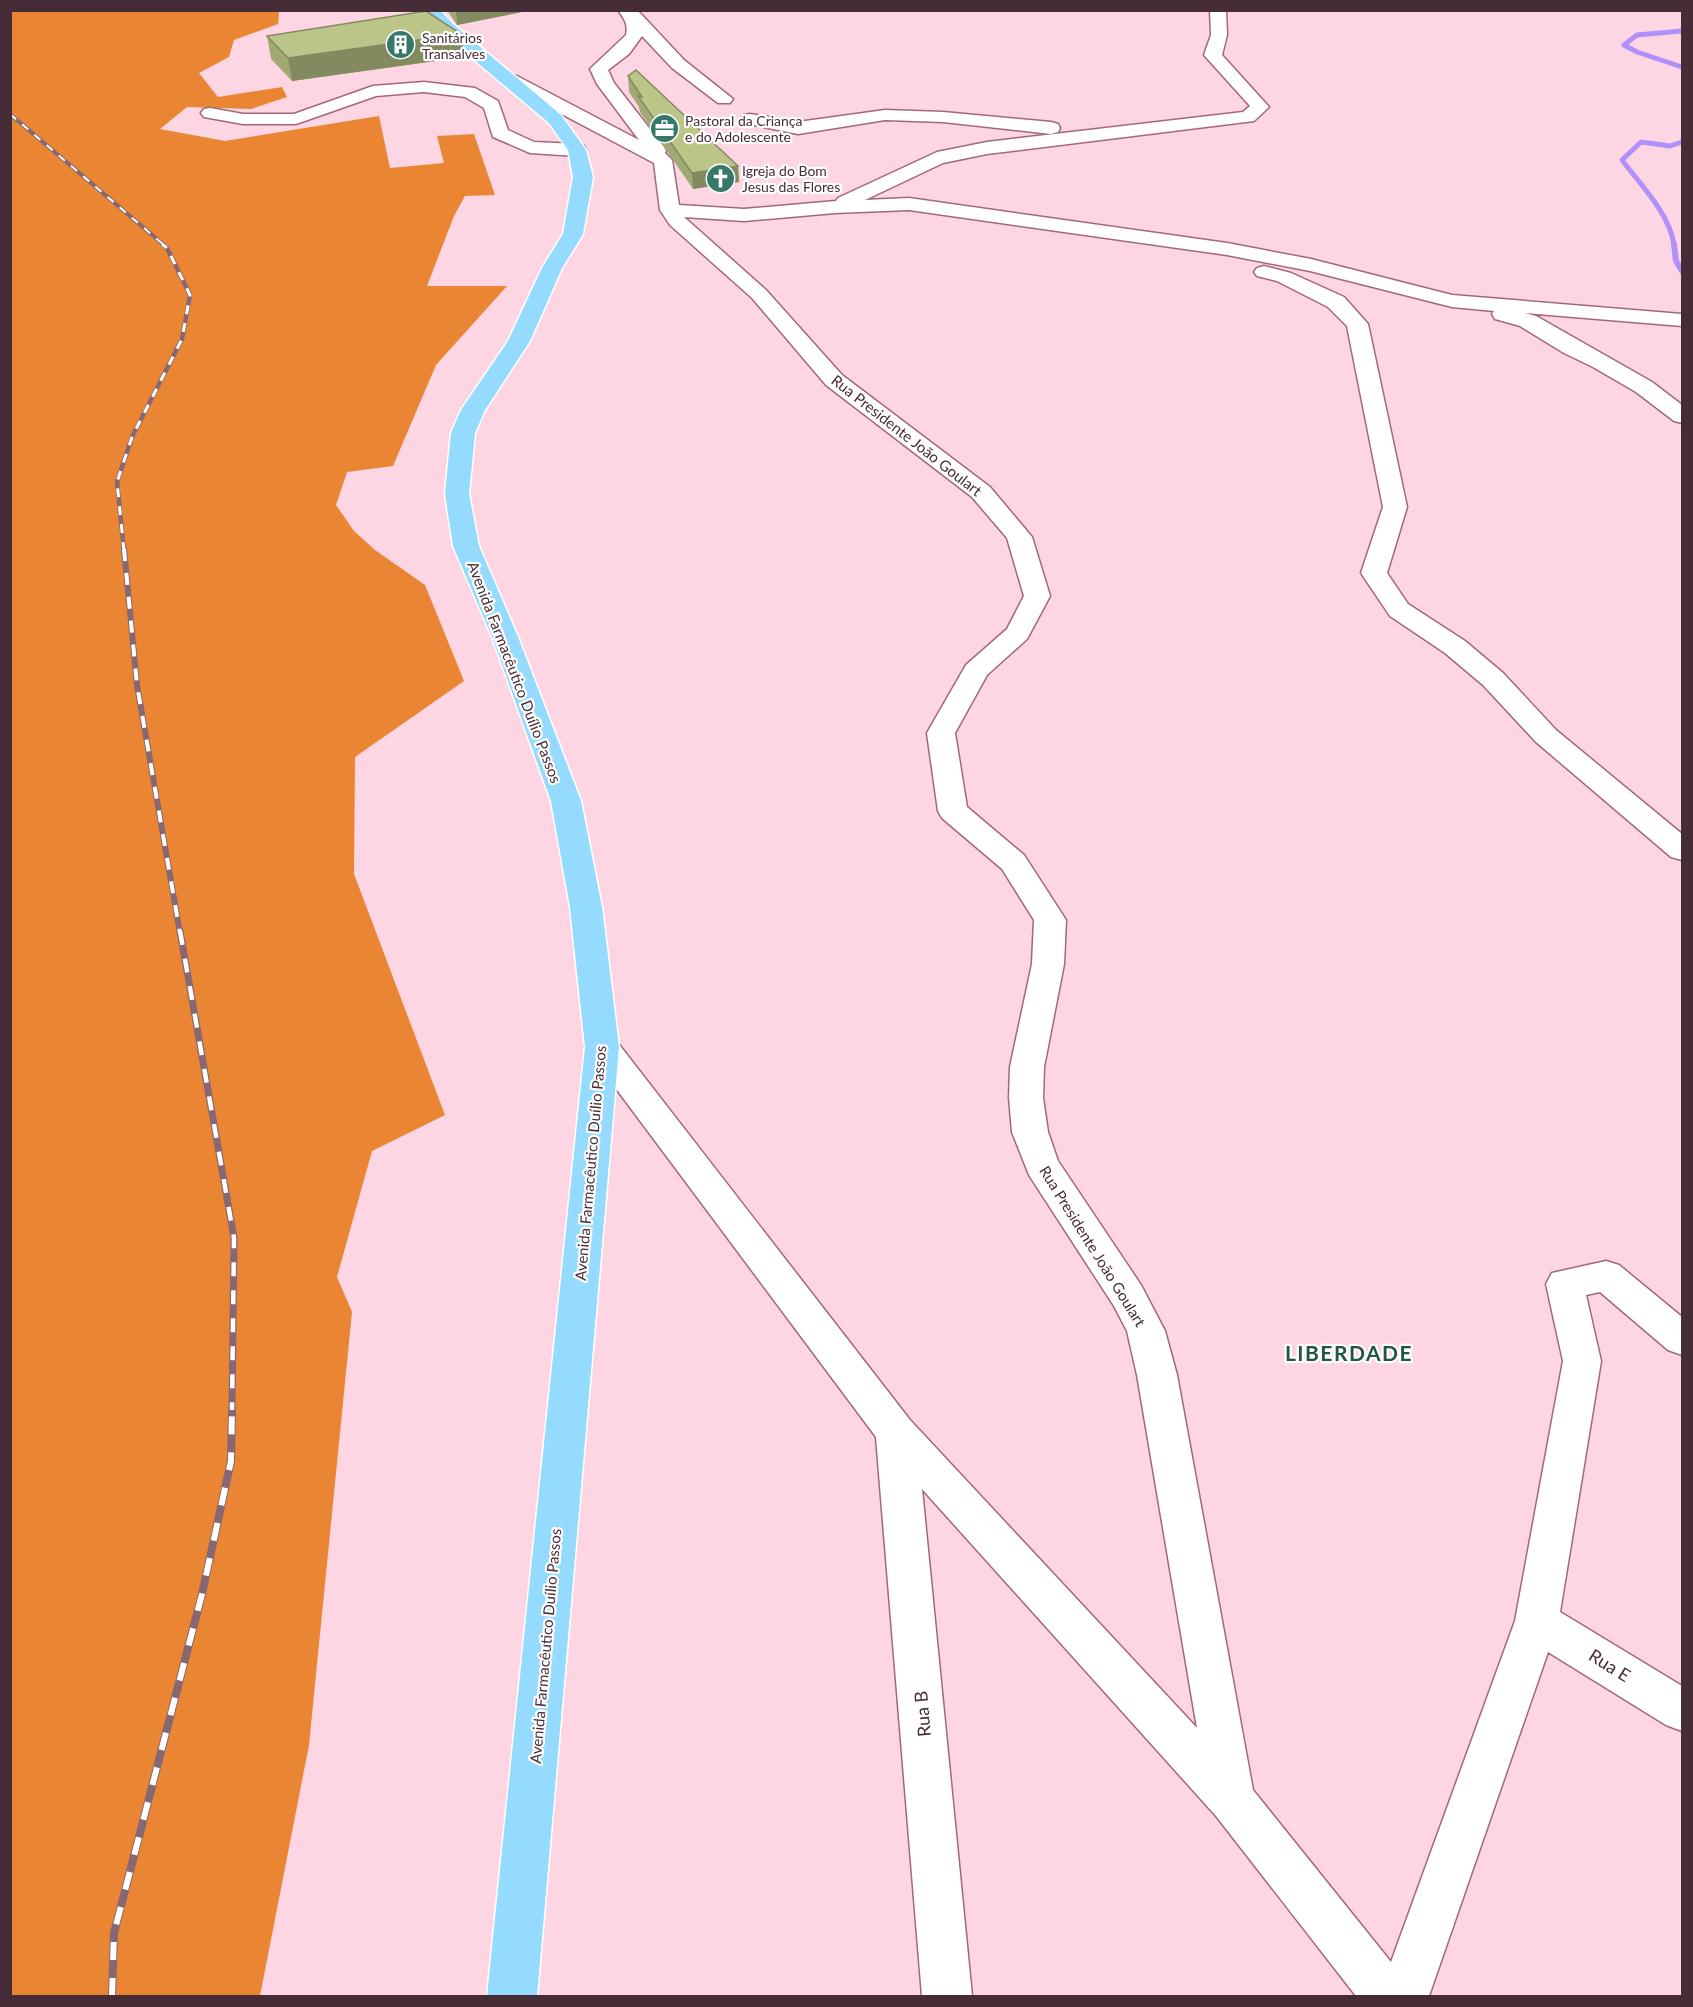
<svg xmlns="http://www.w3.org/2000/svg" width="1693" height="2007" viewBox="0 0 1693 2007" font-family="Lato,sans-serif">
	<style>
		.forest { fill: #ea8633 }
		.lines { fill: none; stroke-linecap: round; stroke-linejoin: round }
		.stream-far1 { stroke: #b091fb; stroke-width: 5 }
		.stream { stroke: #b091fb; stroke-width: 6 }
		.minor-casing { stroke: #a3677d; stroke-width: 3 }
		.major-casing { stroke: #fff; stroke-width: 3 }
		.minor { fill: #fff; fill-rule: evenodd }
		.major { fill: #95daff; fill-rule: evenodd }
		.rail-far4-casing { stroke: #866772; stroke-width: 4 }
		.rail-far3-casing { stroke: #866772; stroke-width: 4.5 }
		.rail-far2-casing { stroke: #866772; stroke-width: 6 }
		.rail-far1-casing { stroke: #866772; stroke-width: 7 }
		.rail-casing { stroke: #866772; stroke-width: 8 }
		.rail-far4 { stroke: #fff; stroke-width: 2; stroke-dasharray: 8; stroke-linecap: butt }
		.rail-far3 { stroke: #fff; stroke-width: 3; stroke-dasharray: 9; stroke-linecap: butt }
		.rail-far2 { stroke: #fff; stroke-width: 4; stroke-dasharray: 12; stroke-linecap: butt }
		.rail-far1 { stroke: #fff; stroke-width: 4.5; stroke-dasharray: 14; stroke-linecap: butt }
		.rail { stroke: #fff; stroke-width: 6; stroke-dasharray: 18; stroke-linecap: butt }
		.wall { fill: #a1a975 }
		.shaded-wall { fill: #838a5f }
		.building { fill: #bbc588; stroke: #838a5f; stroke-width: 1.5 }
		.labels { text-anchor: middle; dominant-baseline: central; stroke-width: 4.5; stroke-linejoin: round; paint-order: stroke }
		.far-poi-label { font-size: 14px; fill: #462c36; stroke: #fff; text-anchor: start }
		.street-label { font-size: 15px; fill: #462c36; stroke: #fff }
		.near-street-label { font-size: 18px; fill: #462c36; stroke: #fff }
		.district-label { font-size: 21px; font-weight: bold; letter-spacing: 1.5px; fill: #205549; stroke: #fff }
	</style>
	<rect width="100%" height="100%" fill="#fed5e3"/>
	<polygon class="forest" points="11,10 279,12 278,24 234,40 229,57 199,73 218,97 282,87 287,97 251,109 187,107 160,129 225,141 379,116 390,168 444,163 437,136 474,134 495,195 465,196 454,216 427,286 507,286 436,365 393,466 347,472 336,505 354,531 375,550 425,585 464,681 355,757 354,874 445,1115 372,1151 337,1277 352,1312 309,1745 260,1996 11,1996"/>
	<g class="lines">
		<g class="stream-far1">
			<polyline points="1682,31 1637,35 1624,45 1637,52 1682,67"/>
			<path d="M1674,245C1670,214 1640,184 1622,160L1641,142L1670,146L1682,142"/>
		</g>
		<polyline class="stream" points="1674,244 1676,261 1682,271"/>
		<defs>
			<g id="minor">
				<path d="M618,10H635L640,13L684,60L733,99L730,103H718L672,68L642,36L629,54L608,70L614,83L664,147L666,151L665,153L672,160L679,205L744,209L836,201L838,198L937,152L987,142L1243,112L1250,106L1204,55L1211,35L1210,10H1226L1227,35L1222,55L1269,107L1254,121L987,154L943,163L865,200L909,198L1227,243L1311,259L1452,295L1682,314V326L1525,313L1536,316L1652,382L1682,405V423L1674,421L1636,392L1593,367L1564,353L1520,326L1495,319L1492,314L1494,311L1452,307L1310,271L1227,255L909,210L835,213L744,221L684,217L766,290L842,375L990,487L1032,537L1050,596L1027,639L987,675L955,733L967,807L1024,855L1066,920L1064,964L1044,1067L1043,1098L1048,1132L1058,1161L1141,1285L1165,1331L1177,1375L1253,1790L1391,1962L1515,1621L1563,1361L1546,1284L1552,1273L1606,1261L1619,1265L1682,1317V1355L1668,1350L1600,1292L1586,1295L1601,1361L1560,1612L1682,1686V1731L1666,1725L1548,1652L1429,1996H1356L1216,1816L922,1489L972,1996H922L876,1437L585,1047L590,1038L602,1035L614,1038L910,1420L1197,1728L1137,1375L1127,1331L1114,1306L1029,1175L1012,1132L1009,1098L1010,1067L1032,964L1034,920L1002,869L942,818L938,811L927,733L966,665L1007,629L1024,596L1007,538L972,497L826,385L752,298L670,225L660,210L654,163L505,84L502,80L505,76H517L639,140L597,84L590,69L626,35C628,24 625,20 618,10Z"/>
				<polygon points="424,82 475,88 498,101 508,130 534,142 577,144 584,146 586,150 584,154 577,156 530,153 493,137 484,108 465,97 424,92 376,96 296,124 243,124 204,117 201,113 204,109 210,108 243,114 294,114 373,86"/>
				<polygon points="885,110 943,112 1051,122 1058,124 1060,128 1058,132 1051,134 943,122 885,120 798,134 744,123 741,119 744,115 750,114 798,122"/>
				<polygon points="1264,266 1291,273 1344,297 1368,324 1407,507 1387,573 1408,604 1465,641 1503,673 1556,730 1682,834 1682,860 1671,857 1536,742 1483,685 1445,653 1390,616 1361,573 1383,507 1347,326 1328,307 1277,281 1257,276 1254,272 1257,268"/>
			</g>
			<polygon id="major" points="423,10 440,10 453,24 561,115 586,150 593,177 583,234 562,268 530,341 485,410 475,433 469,494 479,546 518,637 581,801 602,907 619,1047 537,1996 487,1996 585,1047 570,907 551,801 492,637 453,546 445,494 451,433 461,410 508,341 542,268 563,234 573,177 568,150 549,123 441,32"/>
		</defs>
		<use href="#minor" class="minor-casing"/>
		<use href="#major" class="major-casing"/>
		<use href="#minor" class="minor"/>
		<use href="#major" class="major"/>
		<defs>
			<polyline id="rail-far4" points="10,114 164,245"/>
			<polyline id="rail-far3" points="124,551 117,482 132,437 182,339 190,295 167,248 162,244"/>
			<polyline id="rail-far2" points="124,549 137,685 180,933"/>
			<polyline id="rail-far1" points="180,931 234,1238 232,1410"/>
			<polyline id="rail" points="112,1996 114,1933 202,1594 231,1461 232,1409"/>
		</defs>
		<use href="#rail-far4" class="rail-far4-casing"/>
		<use href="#rail-far3" class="rail-far3-casing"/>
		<use href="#rail-far2" class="rail-far2-casing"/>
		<use href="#rail-far1" class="rail-far1-casing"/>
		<use href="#rail" class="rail-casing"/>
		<use href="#rail-far4" class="rail-far4"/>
		<use href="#rail-far3" class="rail-far3"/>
		<use href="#rail-far2" class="rail-far2"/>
		<use href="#rail-far1" class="rail-far1"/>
		<use href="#rail" class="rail"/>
	</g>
	<g class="wall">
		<polygon points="447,10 532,10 457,25"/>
		<polygon points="267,36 464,57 292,81 271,59"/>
		<polygon points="628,76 738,166 739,182 693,189 640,112 639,107 629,92"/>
	</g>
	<g class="shaded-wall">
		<polygon points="456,10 532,10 457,25"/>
		<polygon points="461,34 464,57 292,81 288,58"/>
		<polygon points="738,166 739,182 693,189 692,173"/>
	</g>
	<g class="building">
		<polygon points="426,11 461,34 288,58 267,36"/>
		<polygon points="636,70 738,166 692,173 638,96 642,97 628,76"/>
	</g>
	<defs>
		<symbol id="building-disc" viewBox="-11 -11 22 22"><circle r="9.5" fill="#377969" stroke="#fff"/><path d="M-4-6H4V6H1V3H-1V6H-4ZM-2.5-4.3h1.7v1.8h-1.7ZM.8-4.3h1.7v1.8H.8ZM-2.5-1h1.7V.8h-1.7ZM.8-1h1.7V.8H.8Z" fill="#fff"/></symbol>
		<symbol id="office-disc" viewBox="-11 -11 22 22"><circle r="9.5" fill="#377969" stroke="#fff"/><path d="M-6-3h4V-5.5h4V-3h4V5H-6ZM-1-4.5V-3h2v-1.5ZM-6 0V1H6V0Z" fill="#fff"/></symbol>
		<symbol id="church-disc" viewBox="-11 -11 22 22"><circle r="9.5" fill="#377969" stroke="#fff"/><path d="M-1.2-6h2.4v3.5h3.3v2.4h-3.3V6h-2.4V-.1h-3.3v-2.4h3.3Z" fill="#fff"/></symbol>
	</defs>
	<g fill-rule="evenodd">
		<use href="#building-disc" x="384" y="28" width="33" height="33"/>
		<use href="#office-disc" x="648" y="112" width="33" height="33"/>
		<use href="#church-disc" x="704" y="162" width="33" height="33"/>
	</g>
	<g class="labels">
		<g class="far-poi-label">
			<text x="422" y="37">Sanitários<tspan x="422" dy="16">Transalves</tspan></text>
			<text x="685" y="120">Pastoral da Criança<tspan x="685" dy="16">e do Adolescente</tspan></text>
			<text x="742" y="170">Igreja do Bom<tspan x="742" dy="16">Jesus das Flores</tspan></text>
		</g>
		<g class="street-label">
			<text transform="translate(907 435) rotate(38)">Rua Presidente João Goulart</text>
			<text transform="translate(515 672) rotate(69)">Avenida Farmacêutico Duílio Passos</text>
			<text transform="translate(590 1163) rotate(-85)">Avenida Farmacêutico Duílio Passos</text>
			<text transform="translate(1093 1246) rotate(58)">Rua Presidente João Goulart</text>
			<text transform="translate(545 1646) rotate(-85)">Avenida Farmacêutico Duílio Passos</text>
		</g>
		<g class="near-street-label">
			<text transform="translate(1610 1665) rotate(32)">Rua E</text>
			<text transform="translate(922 1714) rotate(-95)">Rua B</text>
		</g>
		<g class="district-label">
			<text x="1349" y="1352">LIBERDADE</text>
		</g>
	</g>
	<rect width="1693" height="2007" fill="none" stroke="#462c36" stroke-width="24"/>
</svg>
